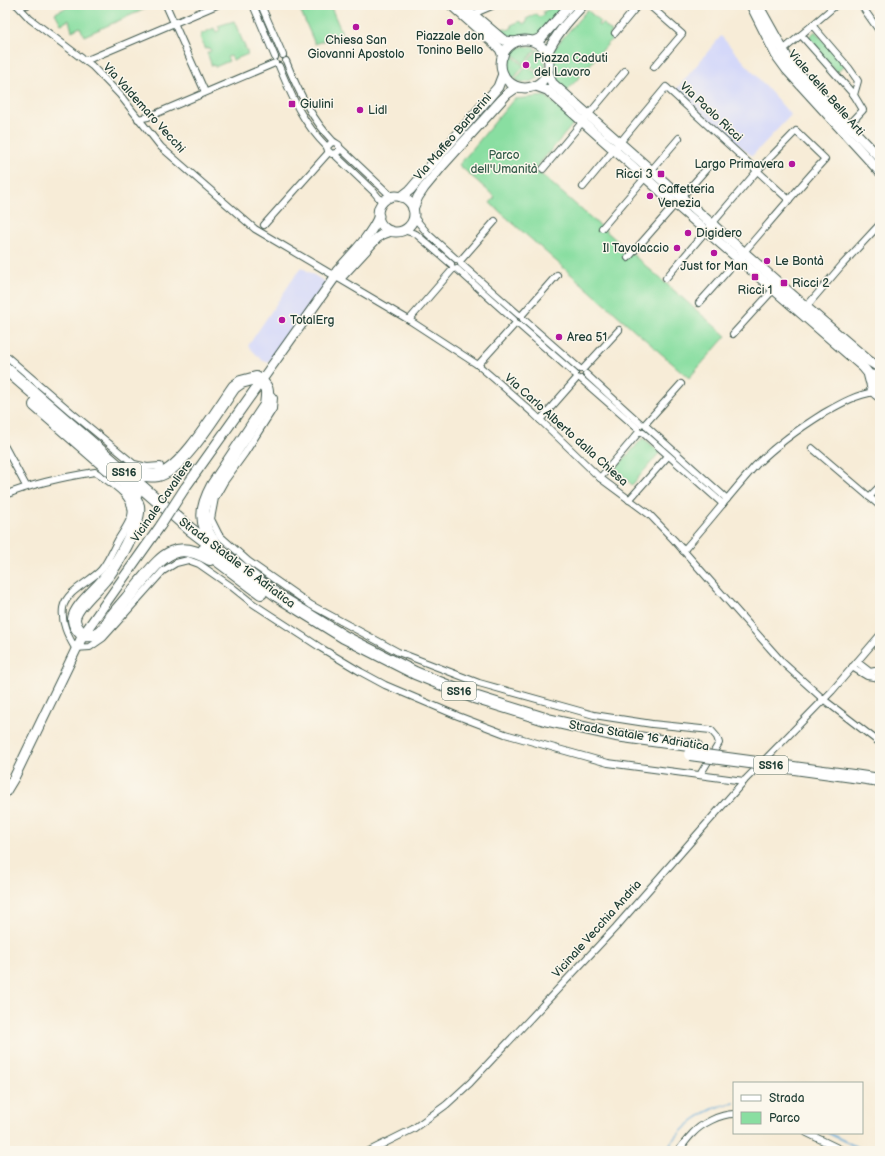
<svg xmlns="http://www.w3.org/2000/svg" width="885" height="1156" viewBox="0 0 885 1156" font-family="'Balsamiq Sans',sans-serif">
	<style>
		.built { fill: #d4d8f9 }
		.green { fill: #89dea1; stroke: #548e6a }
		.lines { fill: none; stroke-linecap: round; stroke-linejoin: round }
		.stream { stroke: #63aad9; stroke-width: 1.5 }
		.street-casing { stroke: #3f574c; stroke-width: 8 }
		.secondary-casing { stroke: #3f574c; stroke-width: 11 }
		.highway-casing { stroke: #3f574c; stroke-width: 14 }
		.street { stroke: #fff; stroke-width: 6 }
		.secondary { stroke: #fff; stroke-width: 9 }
		.highway { stroke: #fff; stroke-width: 12 }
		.secondary-bridge-casing { stroke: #3f574c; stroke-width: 11; stroke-linecap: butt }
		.highway-bridge-casing { stroke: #3f574c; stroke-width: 14; stroke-linecap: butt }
		.secondary-bridge { stroke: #fff; stroke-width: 9 }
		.highway-bridge { stroke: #fff; stroke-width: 12 }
		.poi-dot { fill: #b5179e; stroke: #fbf7ec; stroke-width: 1.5 }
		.labels { text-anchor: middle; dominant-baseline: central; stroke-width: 3; stroke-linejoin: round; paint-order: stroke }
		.shield { fill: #fbf7ec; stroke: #61756b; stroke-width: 1 }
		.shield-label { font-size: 11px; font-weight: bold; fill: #1f3d34 }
		.poi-label { font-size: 12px; fill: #1f3d34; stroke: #fbf7ec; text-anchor: start }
		.street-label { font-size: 12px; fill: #1f3d34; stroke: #fbf7ec }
		.park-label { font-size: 12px; fill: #345d4a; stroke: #fbf7ec }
	</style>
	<rect width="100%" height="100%" fill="#fbf7ec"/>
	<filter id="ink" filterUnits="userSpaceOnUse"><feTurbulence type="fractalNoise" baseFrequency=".025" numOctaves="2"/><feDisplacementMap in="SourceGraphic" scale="8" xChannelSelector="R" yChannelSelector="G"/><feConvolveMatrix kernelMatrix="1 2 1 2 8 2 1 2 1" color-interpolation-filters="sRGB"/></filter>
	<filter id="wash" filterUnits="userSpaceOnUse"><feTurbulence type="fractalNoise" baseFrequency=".012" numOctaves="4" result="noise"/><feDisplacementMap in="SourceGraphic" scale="16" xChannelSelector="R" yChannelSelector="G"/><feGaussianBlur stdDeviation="0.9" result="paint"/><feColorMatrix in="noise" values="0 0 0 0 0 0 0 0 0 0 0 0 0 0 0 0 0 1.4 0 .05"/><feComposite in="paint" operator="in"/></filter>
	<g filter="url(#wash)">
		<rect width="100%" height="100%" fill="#f7ecd7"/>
		<g class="built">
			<polygon points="721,36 791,115 752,156 675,91"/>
			<polygon points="301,267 327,283 278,352 268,362 263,361 248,346"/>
		</g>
		<g class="green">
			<polygon points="72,5 146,5 147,8 84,36 80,27 72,31 69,20 61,24 55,13"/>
			<polygon points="298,5 330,5 342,33 315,44"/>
			<path d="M556,6L559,12L539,34C537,36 513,39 510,38C505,37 502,34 499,30L505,28L507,30L512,28L511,25L521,21L523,24L527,22L526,19L537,14L539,17L544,15L543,12Z"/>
			<path d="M587,10L600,21L598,24L599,26L602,23L612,32L610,35L613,38L567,91C563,87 556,83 554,77C551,72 554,60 551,52Z"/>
			<polygon points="234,21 248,54 233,60 231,56 227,57 229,61 215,67 214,65 212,66 207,53 211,51 209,48 205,49 200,37 201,36 201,34 214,28 216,32 220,30 218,26"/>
			<polygon points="815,31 845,65 837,73 807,39"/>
			<polygon points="524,46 532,47 536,49 524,64 512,53 516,49"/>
			<path d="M538,49C547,56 547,66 542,75L527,63Z"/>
			<path d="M509,53L524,66L513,79C505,72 504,63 509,53Z"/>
			<path d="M527,66L540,76C533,83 524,84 515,80Z"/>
			<polygon points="546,96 575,122 535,169 726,336 689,378 490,203 495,197 459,165 514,99"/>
			<polygon points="643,438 660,452 632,485 615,469"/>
		</g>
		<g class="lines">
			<g class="stream">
				<polyline points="828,1133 865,1151"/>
				<path d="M666,1151C681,1127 705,1107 734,1103"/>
			</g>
		</g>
	</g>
	<g filter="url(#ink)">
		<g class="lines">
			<defs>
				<g id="street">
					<polyline points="17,5 30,19 92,66 120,95 161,147 255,229 409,320 478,365 499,383 534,414 600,478 650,515 674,540 782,662 823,699 880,743"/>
					<polyline points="17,5 27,5"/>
					<polyline points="166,5 205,92"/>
					<polyline points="253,5 275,57"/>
					<polyline points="261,5 283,55"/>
					<polyline points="649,5 682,34 654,67"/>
					<polyline points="861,5 880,32"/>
					<polyline points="473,14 494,5"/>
					<polyline points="812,25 849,68 858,81 854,95 863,110 849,125"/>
					<polyline points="615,33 638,5"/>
					<polyline points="801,35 854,95"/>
					<polyline points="782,51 836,5"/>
					<polyline points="85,60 92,58 217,5"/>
					<path d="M286,61C297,89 311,118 332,140C334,142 336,143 339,145V149L338,152L332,154L328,151L327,147L331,143L334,142"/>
					<path d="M279,66C293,99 302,122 327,147"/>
					<polyline points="138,119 148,117 275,63"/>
					<polyline points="339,147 392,197"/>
					<polyline points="334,154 374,192 383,203"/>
					<polyline points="543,169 625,71"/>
					<polyline points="583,187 666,87 789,200"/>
					<polyline points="414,217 428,234 456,259"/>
					<polyline points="264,225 329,152"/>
					<polyline points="602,228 679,138"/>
					<polyline points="403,230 416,234 451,264"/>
					<polyline points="628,258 708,167"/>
					<polyline points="460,261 495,221"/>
					<polyline points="461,264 519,315"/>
					<polyline points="457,269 514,320"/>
					<path d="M666,278L757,171L796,131L825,159C782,206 742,256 699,303"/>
					<polyline points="806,307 842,265 880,224"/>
					<polyline points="521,316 557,275"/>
					<polyline points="523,319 580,369"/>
					<polyline points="409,320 453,269"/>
					<polyline points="518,324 575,374"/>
					<polyline points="733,334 773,290"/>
					<polyline points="5,355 71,412 134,464 147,467 160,466"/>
					<polyline points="478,365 516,323"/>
					<polyline points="583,369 619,330"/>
					<polyline points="586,374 641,424"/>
					<polyline points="581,379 637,428"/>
					<polyline points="268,391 274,398 273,409 245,453 224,482 215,498 211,519 219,535 248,561 311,605 398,652 479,683 594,715 652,724 711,730 717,737 719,743 700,775"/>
					<polyline points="540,420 577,378"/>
					<polyline points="645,424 681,384"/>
					<polyline points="647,427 727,499"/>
					<polyline points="643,433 723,504"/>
					<polyline points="5,447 26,486"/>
					<polyline points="812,448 880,506"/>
					<polyline points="600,478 639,432"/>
					<path d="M5,495C34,483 63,477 95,472C109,482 136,496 131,516C129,524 122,533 118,540C113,549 108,562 101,570C91,581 66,591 63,608C61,623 68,636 75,648L90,647L103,638L163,571L176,563L188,560L199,564L232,587L252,603L321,648L361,672L385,685L458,716L505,734L608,763L744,781"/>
					<polyline points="869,497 880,486"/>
					<polyline points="629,500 668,456"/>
					<path d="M683,551C708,523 731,493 756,465C776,445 800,428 824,413C840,404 855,395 874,392"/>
					<polyline points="857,662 870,672 880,670"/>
					<polyline points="852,667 867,676 880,678"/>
					<polyline points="807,1133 844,1151"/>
					<polyline points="369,1151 413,1129 446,1105 470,1083 616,927 744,781 832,691 880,635"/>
					<path d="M678,1151C683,1145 687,1139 692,1134C701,1124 720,1114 734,1114"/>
				</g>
				<g id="secondary">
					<polyline points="451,5 496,45 500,49 503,56"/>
					<polyline points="462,5 502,39 506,41 515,42"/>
					<polyline points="751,5 776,55 787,70 880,172"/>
					<polyline points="758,5 792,66 880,158"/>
					<circle cx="525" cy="64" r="24"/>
					<polyline points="534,41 541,38 570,5"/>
					<path d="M547,54C555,35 569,20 583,5"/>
					<polyline points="548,72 552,83 806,307 869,361 880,368"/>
					<polyline points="536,86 547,90 675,204 863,367 868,373 870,381"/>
					<circle cx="396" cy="214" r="18"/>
					<polyline points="401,197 410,190 498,87 503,74"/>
					<polyline points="413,209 418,197 424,188 443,165 507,94 517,87"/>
					<polyline points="335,277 342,276 377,238 383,234 391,231"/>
					<path d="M873,375C869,384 871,392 880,397"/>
					<path d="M185,488L335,277L337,271C352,254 370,237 379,216"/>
					<polyline points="5,793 14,778 83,635 161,525"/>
				</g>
				<g id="highway">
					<polyline points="5,368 190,529 278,596 344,637 415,673 474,697 548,720 616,735 696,746"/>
					<polyline points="35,405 136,493"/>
					<path d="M125,468C134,473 147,477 158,475C182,471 219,408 234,387L241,382L256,378C269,387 268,390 266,405L213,485C201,507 198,524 216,545"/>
					<path d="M126,488C131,493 136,499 138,506C141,523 115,568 104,580C96,590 75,607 74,619C74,626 79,631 83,635C103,637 103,629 113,615C122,604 131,594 139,584C162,557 174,538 210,559"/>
					<polyline points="204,550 261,593"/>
					<polyline points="853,776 880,780"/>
				</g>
			</defs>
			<use href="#street" class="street-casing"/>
			<use href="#secondary" class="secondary-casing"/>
			<use href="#highway" class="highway-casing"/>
			<use href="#street" class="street"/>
			<use href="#secondary" class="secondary"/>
			<use href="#highway" class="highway"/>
			<defs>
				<polyline id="secondary-bridge" points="161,525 185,488"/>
				<polyline id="highway-bridge" points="690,754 853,776"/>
			</defs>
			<use href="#secondary-bridge" class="secondary-bridge-casing"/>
			<use href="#highway-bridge" class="highway-bridge-casing"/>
			<use href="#secondary-bridge" class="secondary-bridge"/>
			<use href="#highway-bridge" class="highway-bridge"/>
		</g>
	</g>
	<g class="poi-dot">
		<circle cx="450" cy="22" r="4"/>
		<circle cx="356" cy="27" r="4"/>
		<circle cx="526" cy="65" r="4"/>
		<rect x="288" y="100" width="8" height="8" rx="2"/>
		<circle cx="360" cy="110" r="4"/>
		<circle cx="792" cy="164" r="4"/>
		<rect x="657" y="170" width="8" height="8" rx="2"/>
		<circle cx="650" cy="196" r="4"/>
		<circle cx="688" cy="233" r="4"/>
		<circle cx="677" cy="248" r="4"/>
		<circle cx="714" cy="253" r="4"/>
		<circle cx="767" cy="261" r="4"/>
		<rect x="751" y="273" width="8" height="8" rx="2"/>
		<rect x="780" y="279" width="8" height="8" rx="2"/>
		<circle cx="282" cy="320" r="4"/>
		<circle cx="559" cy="337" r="4"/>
	</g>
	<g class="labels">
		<g class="shield">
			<rect x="107" y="463" width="34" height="18" rx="3"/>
			<rect x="442" y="682" width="34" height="18" rx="3"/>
			<rect x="754" y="756" width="34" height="18" rx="3"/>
		</g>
		<g class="shield-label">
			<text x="124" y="472">SS16</text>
			<text x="459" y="691">SS16</text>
			<text x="771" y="765">SS16</text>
		</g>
		<g class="poi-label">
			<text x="450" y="36" text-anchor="middle">Piazzale don<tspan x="450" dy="14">Tonino Bello</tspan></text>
			<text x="356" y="40" text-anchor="middle">Chiesa San<tspan x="356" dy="14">Giovanni Apostolo</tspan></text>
			<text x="534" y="58">Piazza Caduti<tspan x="534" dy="14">del Lavoro</tspan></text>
			<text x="300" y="104">Giulini</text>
			<text x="368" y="110">Lidl</text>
			<text x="784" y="164" text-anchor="end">Largo Primavera</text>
			<text x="653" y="174" text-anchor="end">Ricci 3</text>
			<text x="658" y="189">Caffetteria<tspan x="658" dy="14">Venezia</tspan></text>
			<text x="696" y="233">Digidero</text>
			<text x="669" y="248" text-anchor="end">Il Tavolaccio</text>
			<text x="775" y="261">Le Bontà</text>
			<text x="714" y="266" text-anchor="middle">Just for Man</text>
			<text x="792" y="283">Ricci 2</text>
			<text x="755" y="290" text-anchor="middle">Ricci 1</text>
			<text x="290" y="320">TotalErg</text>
			<text x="567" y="337">Area 51</text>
		</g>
		<g class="street-label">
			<text transform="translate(826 93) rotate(49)">Viale delle Belle Arti</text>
			<text transform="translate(144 108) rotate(48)">Via Valdemaro Vecchi</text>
			<text transform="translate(711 112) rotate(43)">Via Paolo Ricci</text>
			<text transform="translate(453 137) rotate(-49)">Via Maffeo Barberini</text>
			<text transform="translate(566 430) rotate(42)">Via Carlo Alberto dalla Chiesa</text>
			<text transform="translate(162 501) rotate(-55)">Vicinale Cavaliere</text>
			<text transform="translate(237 563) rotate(37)">Strada Statale 16 Adriatica</text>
			<text transform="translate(639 736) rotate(9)">Strada Statale 16 Adriatica</text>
			<text transform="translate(597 929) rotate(-48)">Vicinale Vecchia Andria</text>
		</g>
		<g class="park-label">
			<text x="504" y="155">Parco<tspan x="504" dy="14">dell'Umanità</tspan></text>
		</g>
	</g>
	<rect width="885" height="1156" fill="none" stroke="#fbf7ec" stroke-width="20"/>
	<rect x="733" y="1082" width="130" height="52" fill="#fbf7ec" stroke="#a3ada2"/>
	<rect x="741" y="1095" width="20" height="6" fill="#ffffff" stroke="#a3ada2"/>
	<text x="769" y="1102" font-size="12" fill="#1f3d34">Strada</text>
	<rect x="741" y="1112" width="20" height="12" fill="#89dea1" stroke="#a3ada2"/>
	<text x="769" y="1122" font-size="12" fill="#1f3d34">Parco</text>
</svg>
